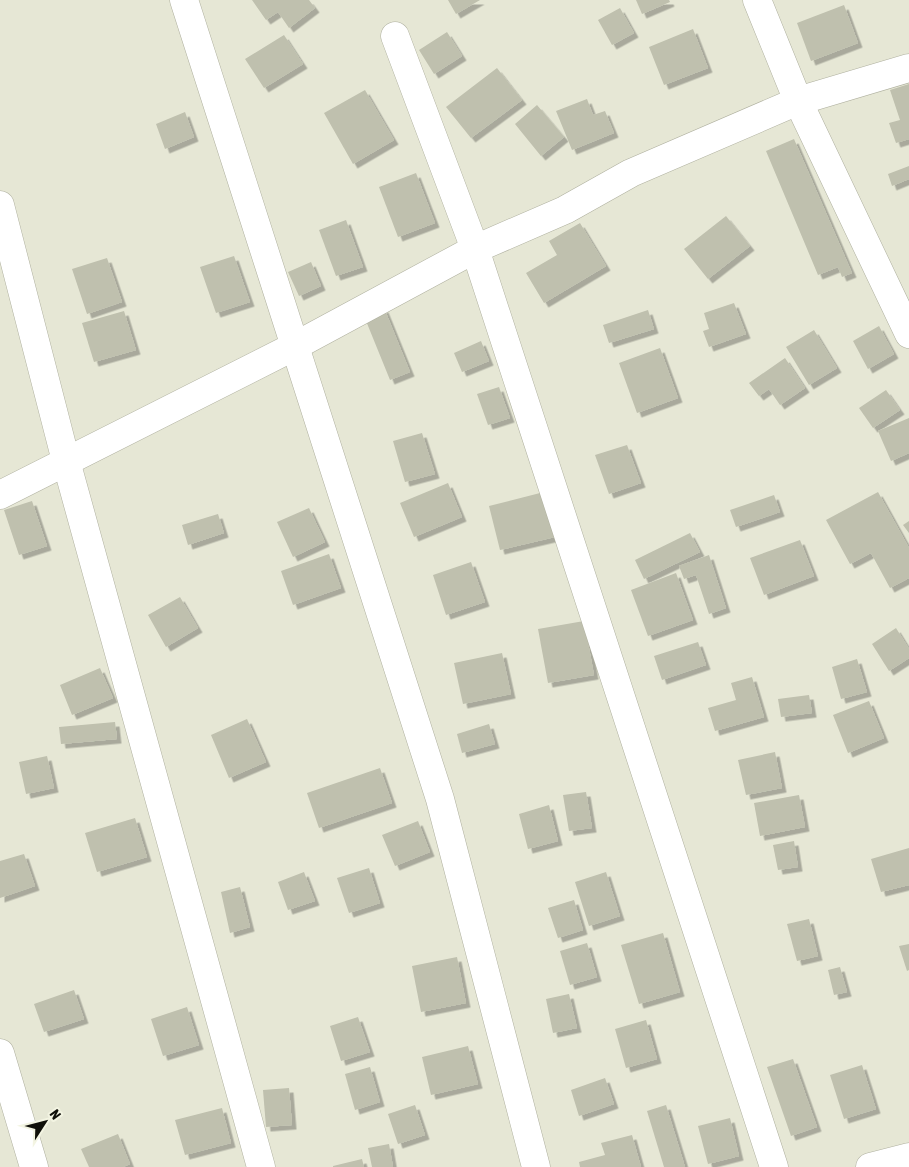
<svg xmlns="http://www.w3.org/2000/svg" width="909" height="1167" viewBox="0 0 909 1167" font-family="'Asap Condensed',sans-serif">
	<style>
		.building { fill: #bfc0ae; filter: url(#shadow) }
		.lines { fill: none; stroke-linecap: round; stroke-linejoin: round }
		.minor-casing { stroke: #afb09f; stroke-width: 29 }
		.minor { stroke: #fff; stroke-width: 28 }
	</style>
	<defs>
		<filter id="shadow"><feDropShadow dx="4.5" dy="4.5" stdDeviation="0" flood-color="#0004"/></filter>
	</defs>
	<rect width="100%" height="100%" fill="#e6e7d5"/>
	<g class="building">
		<polygon points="252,0 309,0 315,8 289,28 278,12 266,20"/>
		<polygon points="448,0 480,0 456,14"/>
		<polygon points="636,0 669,0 670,2 642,14"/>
		<polygon points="844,5 858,43 811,61 797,23"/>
		<polygon points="620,8 634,33 612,45 598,20"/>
		<polygon points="693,29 708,68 664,85 649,47"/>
		<polygon points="447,32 462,56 434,74 419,50"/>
		<polygon points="284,35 303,64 264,88 245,59"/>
		<polygon points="497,68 522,100 471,138 446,107"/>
		<polygon points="909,84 909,139 896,143 889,123 900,120 890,90"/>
		<polygon points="365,90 394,140 353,164 324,113"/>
		<polygon points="587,99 593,115 605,111 614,133 572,150 556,111"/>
		<polygon points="537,105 564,137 541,156 515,124"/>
		<polygon points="185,112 194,137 165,149 156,124"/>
		<polygon points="794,139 852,273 842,277 838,267 818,275 766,151"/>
		<polygon points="909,166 909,179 892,186 888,174"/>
		<polygon points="416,173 435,223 398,237 379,187"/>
		<polygon points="726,216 750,246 708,279 684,249"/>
		<polygon points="346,220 363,267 336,276 319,230"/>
		<polygon points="580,223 606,266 544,303 526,273 557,255 549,241"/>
		<polygon points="234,256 250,302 216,313 200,267"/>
		<polygon points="107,258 122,302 87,314 72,269"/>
		<polygon points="311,262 321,286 299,296 288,272"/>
		<polygon points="734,303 746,334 709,347 703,331 709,329 704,313"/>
		<polygon points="384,308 410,372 390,380 364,316"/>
		<polygon points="648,310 654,329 609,343 603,325"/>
		<polygon points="124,311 136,350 94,362 82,323"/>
		<polygon points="879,326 894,354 868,369 853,341"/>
		<polygon points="814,330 837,368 809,385 786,347"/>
		<polygon points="481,341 489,361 462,372 454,353"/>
		<polygon points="660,348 678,398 637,413 619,363"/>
		<polygon points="785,358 805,388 780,405 769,389 759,396 749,383"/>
		<polygon points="499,387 510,418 488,425 477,394"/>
		<polygon points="886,390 900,410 873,428 859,408"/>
		<polygon points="909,418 909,453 891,461 878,431"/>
		<polygon points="422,433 435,474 405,482 393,441"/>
		<polygon points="627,445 641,483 609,494 595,455"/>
		<polygon points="448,483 462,517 414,537 400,503"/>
		<polygon points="544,492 555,537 500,550 489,506"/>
		<polygon points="878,492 909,548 909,578 890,588 871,553 850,564 826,520"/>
		<polygon points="774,495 780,512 736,527 730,510"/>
		<polygon points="32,501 47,546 19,555 4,510"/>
		<polygon points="309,508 325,542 293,557 277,522"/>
		<polygon points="218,514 224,533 188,545 182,525"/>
		<polygon points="909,521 909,533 903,525"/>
		<polygon points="690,533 700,552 644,579 635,560"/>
		<polygon points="800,540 814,576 764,595 750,558"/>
		<polygon points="329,554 341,588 293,605 281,571"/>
		<polygon points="709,555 726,608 709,614 696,575 684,579 679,566"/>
		<polygon points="471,562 485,602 446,615 433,575"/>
		<polygon points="676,573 693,620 648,636 631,590"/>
		<polygon points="180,597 198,628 166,647 148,615"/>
		<polygon points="584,621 594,675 548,683 538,629"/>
		<polygon points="896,628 909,649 909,658 889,671 872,644"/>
		<polygon points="698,642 706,665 662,680 654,656"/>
		<polygon points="502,653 511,694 463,704 454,663"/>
		<polygon points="857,659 867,692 841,699 832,667"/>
		<polygon points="100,668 113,698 72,715 60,685"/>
		<polygon points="752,677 764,717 715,731 708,708 736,700 731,683"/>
		<polygon points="809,695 812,713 781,717 778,699"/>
		<polygon points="869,701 884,738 848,753 833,715"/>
		<polygon points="247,719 266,762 229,778 211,735"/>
		<polygon points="115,722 117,739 61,744 59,727"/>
		<polygon points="489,724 495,744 462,753 457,734"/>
		<polygon points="775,752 782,788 746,795 738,760"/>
		<polygon points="47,756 54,788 26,794 19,762"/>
		<polygon points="380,768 392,803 319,828 307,793"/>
		<polygon points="586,792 592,828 569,831 563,795"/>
		<polygon points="799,795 805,827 760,836 754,803"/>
		<polygon points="549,805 558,841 528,849 519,814"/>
		<polygon points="135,818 147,857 97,872 85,833"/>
		<polygon points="418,821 430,852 395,866 382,835"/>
		<polygon points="794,841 798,867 778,870 773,845"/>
		<polygon points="909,848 909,885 881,892 871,859"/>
		<polygon points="24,854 35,886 0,898 0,861"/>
		<polygon points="369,868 380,903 349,913 337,878"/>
		<polygon points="304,872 315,901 288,910 278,882"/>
		<polygon points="606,872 620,916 589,926 575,882"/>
		<polygon points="240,887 250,927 230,933 221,892"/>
		<polygon points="574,900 583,930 558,938 548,908"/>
		<polygon points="809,919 818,956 797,961 787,924"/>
		<polygon points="663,933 680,992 639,1004 621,945"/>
		<polygon points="587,943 597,977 570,985 560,951"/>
		<polygon points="909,944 909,970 907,971 899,946"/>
		<polygon points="457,957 466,1003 421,1012 412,966"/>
		<polygon points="840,967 847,992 834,995 828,970"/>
		<polygon points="74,990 84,1019 44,1032 34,1004"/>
		<polygon points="569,994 577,1028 553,1033 546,999"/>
		<polygon points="187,1007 199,1045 163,1056 151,1019"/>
		<polygon points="358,1017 370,1052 341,1061 330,1026"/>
		<polygon points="646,1020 657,1059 626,1068 615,1029"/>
		<polygon points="468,1046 478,1084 431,1095 422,1057"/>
		<polygon points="793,1059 817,1127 791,1136 767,1067"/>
		<polygon points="862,1065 876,1109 844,1119 830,1075"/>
		<polygon points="370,1067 380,1102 355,1110 345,1074"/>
		<polygon points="605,1078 614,1104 579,1116 571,1090"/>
		<polygon points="289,1088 292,1125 266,1127 263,1090"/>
		<polygon points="415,1105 425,1135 398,1144 388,1114"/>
		<polygon points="666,1105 685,1167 664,1167 647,1111"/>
		<polygon points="222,1108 231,1143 185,1155 175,1120"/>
		<polygon points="730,1118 739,1156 708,1164 698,1126"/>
		<polygon points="118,1134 130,1164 123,1167 89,1167 81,1149"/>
		<polygon points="632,1135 641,1167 580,1167 579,1162 605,1155 601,1143"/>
		<polygon points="389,1144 393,1167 372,1167 368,1148"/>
		<polygon points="362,1159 364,1167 333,1167 333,1166"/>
	</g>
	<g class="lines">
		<defs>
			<g id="minor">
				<polyline points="184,0 440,799 536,1167"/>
				<polyline points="757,0 798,101 909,334"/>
				<polyline points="395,36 475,249 774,1167"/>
				<polyline points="0,205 66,461 261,1167"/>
				<polyline points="0,495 295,346 475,249 565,210 631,173 798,101 909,68"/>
				<polyline points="0,1053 34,1167"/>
				<polyline points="870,1167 909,1157"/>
			</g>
		</defs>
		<use href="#minor" class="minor-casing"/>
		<use href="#minor" class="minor"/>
	</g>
	<g transform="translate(45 1122) rotate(54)" stroke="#f3f4e2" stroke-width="4" paint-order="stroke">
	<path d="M0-4L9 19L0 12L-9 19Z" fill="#10100a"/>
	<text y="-8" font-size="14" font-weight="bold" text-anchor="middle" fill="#10100a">N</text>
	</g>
</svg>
